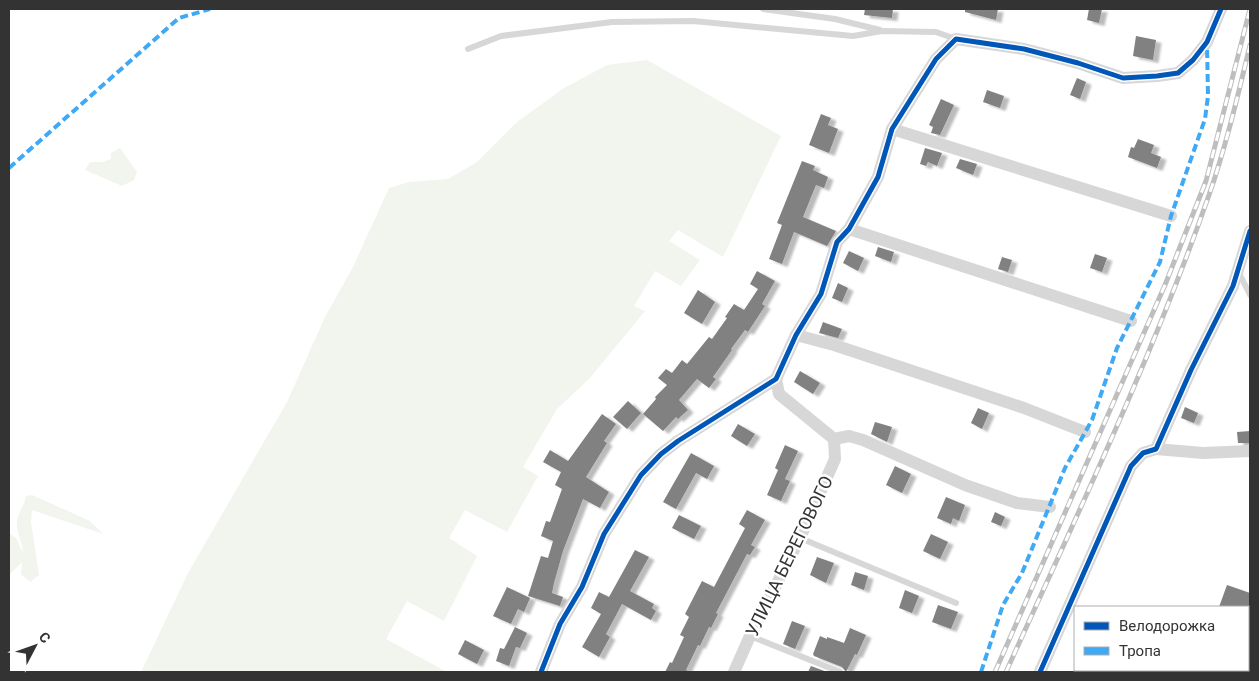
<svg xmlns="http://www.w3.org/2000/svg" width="1259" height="681" viewBox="0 0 1259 681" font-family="Roboto,sans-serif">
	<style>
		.green { fill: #f1f5ed }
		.building { fill: #818181; filter: url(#shadow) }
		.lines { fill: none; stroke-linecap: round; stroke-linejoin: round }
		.service { stroke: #d7d7d7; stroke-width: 6 }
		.minor { stroke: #d7d7d7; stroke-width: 12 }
		.rail-casing { stroke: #bebebe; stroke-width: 5 }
		.rail { stroke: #fff; stroke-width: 3; stroke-dasharray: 9; stroke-linecap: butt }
		.quiet { stroke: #3fa9f5; stroke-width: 4; stroke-dasharray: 8 4; stroke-linecap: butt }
		.cycleway-casing { stroke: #fff; stroke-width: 8 }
		.cycleway { stroke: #0057b8; stroke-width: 5 }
		.labels { text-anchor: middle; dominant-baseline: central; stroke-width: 5; stroke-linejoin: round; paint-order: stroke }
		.street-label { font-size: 18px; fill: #333; stroke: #fff }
	</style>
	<defs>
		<filter id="shadow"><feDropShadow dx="5.5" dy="3" stdDeviation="1" flood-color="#0004"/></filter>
	</defs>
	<rect width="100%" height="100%" fill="#fff"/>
	<g class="green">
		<polygon points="647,60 781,136 723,257 678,230 669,241 700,260 681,286 655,271 634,306 645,311 590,378 557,409 523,467 538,476 507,532 465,510 449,538 477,556 444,621 407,601 386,639 447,672 141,672 188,573 287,402 325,317 353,267 389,188 409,182 448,179 477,162 517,122 564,88 607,65"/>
		<polygon points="120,148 137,172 134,180 122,186 85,170 90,162 103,162 111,159 111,153"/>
		<path d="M32,495L90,521L103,534L32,510L31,522L39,575L30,582L21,574L22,562L9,575V533L16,538L23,553C23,542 16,533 17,522C18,512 25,505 26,496Z"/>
	</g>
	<g class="building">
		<polygon points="865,9 893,9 892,18 864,15"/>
		<polygon points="965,9 998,9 996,20 965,12"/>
		<polygon points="1089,9 1102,9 1099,23 1087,20"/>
		<polygon points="1136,36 1156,40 1153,60 1133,56"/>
		<polygon points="1077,78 1086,82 1080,99 1070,95"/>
		<polygon points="987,90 1004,96 1000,108 983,102"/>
		<polygon points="941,99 954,105 940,135 931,133 933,127 929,125"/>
		<polygon points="821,114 831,118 828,125 838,129 829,153 809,145"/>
		<polygon points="1138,139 1154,145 1151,153 1161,157 1157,168 1128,157 1131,147 1134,148"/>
		<polygon points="925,148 942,153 937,166 928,162 926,166 920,164"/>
		<polygon points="960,159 977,164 973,175 956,168"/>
		<polygon points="802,161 815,166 813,170 828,177 824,188 816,185 803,217 836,231 827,246 794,232 782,264 769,259 782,225 777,223"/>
		<polygon points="878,247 894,252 891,262 875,256"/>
		<polygon points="849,251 864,258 858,271 843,263"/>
		<polygon points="1095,254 1107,258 1102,272 1090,268"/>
		<polygon points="1002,257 1012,260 1008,272 998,269"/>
		<polygon points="757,271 775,281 762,304 765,306 748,332 745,330 731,349 732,350 713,377 716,379 709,388 697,379 679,400 688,410 678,419 676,417 663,431 643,414 656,399 655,397 667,385 658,378 666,369 672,373 682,360 687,364 709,337 712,339 727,318 725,317 734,304 744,310 758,289 750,284"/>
		<polygon points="838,283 848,288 842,302 832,298"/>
		<polygon points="698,290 715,302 702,324 684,313"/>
		<polygon points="823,322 842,329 838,338 819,333"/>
		<polygon points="800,371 820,383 813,394 794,382"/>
		<polygon points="628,401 641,413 627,429 613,417"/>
		<polygon points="1185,407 1198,413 1194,423 1181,418"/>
		<polygon points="978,408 989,413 982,429 971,423"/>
		<polygon points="602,414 616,424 604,441 607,443 586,477 609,492 600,508 583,499 563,551 554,583 552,593 563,597 560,606 528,596 541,556 548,558 553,541 541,536 546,521 550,522 562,489 555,485 561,472 543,462 550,450 568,461"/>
		<polygon points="875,422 892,427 887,442 871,434"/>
		<polygon points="738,424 755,434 747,446 731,436"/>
		<polygon points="1250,431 1250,443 1238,443 1237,432"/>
		<polygon points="785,445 798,451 785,479 790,481 781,501 767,495 778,470 775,468"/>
		<polygon points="691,453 714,466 707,479 696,473 676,509 663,502"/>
		<polygon points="895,466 911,474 902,493 886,485"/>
		<polygon points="946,497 965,505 959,521 953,518 951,524 937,518"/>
		<polygon points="747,510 765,520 751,545 755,547 750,555 747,554 716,613 718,614 711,628 709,627 700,646 698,645 686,670 690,672 665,672 670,662 672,663 684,637 680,635 689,617 685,614 702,581 714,587 745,528 739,524"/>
		<polygon points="995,512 1005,517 1001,526 991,522"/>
		<polygon points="679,515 701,526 694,539 672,528"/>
		<polygon points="931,534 948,542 940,559 923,551"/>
		<polygon points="635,550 649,557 630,591 654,604 652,608 656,611 651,620 622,604 606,634 610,637 599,657 582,647 601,614 591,608 599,592 609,597"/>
		<polygon points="817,557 834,563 826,583 810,575"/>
		<polygon points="855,572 868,576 864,590 851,585"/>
		<polygon points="1227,585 1250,593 1250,607 1219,607"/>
		<polygon points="507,587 530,598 524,612 518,609 511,624 493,616"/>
		<polygon points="905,590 919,596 912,613 899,608"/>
		<polygon points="938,605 958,612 951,629 932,622"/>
		<polygon points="792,621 805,626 795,649 783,644"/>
		<polygon points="515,627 527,633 520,648 516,647 509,666 496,661 500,648 504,649"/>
		<polygon points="850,628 866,635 857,655 855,654 846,672 842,667 814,656 813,654 820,636 827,639 827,637 844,643"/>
		<polygon points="465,640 484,650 477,664 458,654"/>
		<polygon points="811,666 827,672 808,672"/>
	</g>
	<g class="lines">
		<g class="service">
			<polyline points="763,9 835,19 880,30"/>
			<polyline points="468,49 501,36 612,22 693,21 853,36 882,31 936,32 956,39"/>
			<polyline points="1238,271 1250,295"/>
			<polyline points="800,538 956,603"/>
			<polyline points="750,636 840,672"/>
		</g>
		<g class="minor">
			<polyline points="892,129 1171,216"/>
			<polyline points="849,229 1131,321"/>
			<polyline points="796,335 834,345 1024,408 1085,432"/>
			<polyline points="776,379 779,394 834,439 849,436 863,440 965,485 1017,503 1050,507"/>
			<polyline points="1156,449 1203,453 1250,451"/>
			<polyline points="541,672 560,624 582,587 604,534 641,475 661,454 678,441 776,379 796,335 821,294 837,242 849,229 878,177 892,129 936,59 956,39 1024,49 1078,63 1123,78 1157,76 1178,73 1193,60 1207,42 1221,9"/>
			<polyline points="734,672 750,636 800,538 835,459 834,439"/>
			<polyline points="1040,672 1131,466 1143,453 1156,449 1191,370 1233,286 1250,231"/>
		</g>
		<defs>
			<g id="rail">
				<polyline points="995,672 1165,285 1206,181 1250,9"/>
				<path d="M1006,672C1077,515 1152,358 1209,195C1226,146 1238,95 1250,45"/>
			</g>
		</defs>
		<use href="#rail" class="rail-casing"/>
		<use href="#rail" class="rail"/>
		<g class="quiet">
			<polyline points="9,168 179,18 210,9"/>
			<polyline points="981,672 1003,605 1022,573 1065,468 1092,420 1117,348 1160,262 1171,216 1205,119 1208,96 1207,44"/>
		</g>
		<defs>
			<g id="cycleway">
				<polyline points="541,672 560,624 582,587 604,534 641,475 661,454 678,441 776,379 796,335 821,294 837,242 849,229 878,177 892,129 936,59 956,39 1024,49 1078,63 1123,78 1157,76 1178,73 1193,60 1207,42 1221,9"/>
				<polyline points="1040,672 1131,466 1143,453 1156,449 1191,370 1233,286 1250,231"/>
			</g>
		</defs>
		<use href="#cycleway" class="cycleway-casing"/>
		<use href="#cycleway" class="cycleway"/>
	</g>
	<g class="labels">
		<g class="street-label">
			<text transform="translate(789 556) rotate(-64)">УЛИЦА БЕРЕГОВОГО</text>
		</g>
	</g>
	<rect width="1259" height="681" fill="none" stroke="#333333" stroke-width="20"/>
	<rect x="1074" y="606" width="175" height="65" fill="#ffffff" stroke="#adadad"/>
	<rect x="1084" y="622" width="25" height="8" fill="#0057b8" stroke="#adadad"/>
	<text x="1119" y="631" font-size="15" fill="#333333">Велодорожка</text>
	<rect x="1084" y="647" width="25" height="8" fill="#3fa9f5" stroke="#adadad"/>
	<text x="1119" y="656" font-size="15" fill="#333333">Тропа</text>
	<g transform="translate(35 646) rotate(49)" stroke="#ffffff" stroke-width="4" paint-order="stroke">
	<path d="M0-4L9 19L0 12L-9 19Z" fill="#333333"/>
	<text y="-8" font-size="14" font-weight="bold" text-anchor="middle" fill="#333333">С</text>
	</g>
</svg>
